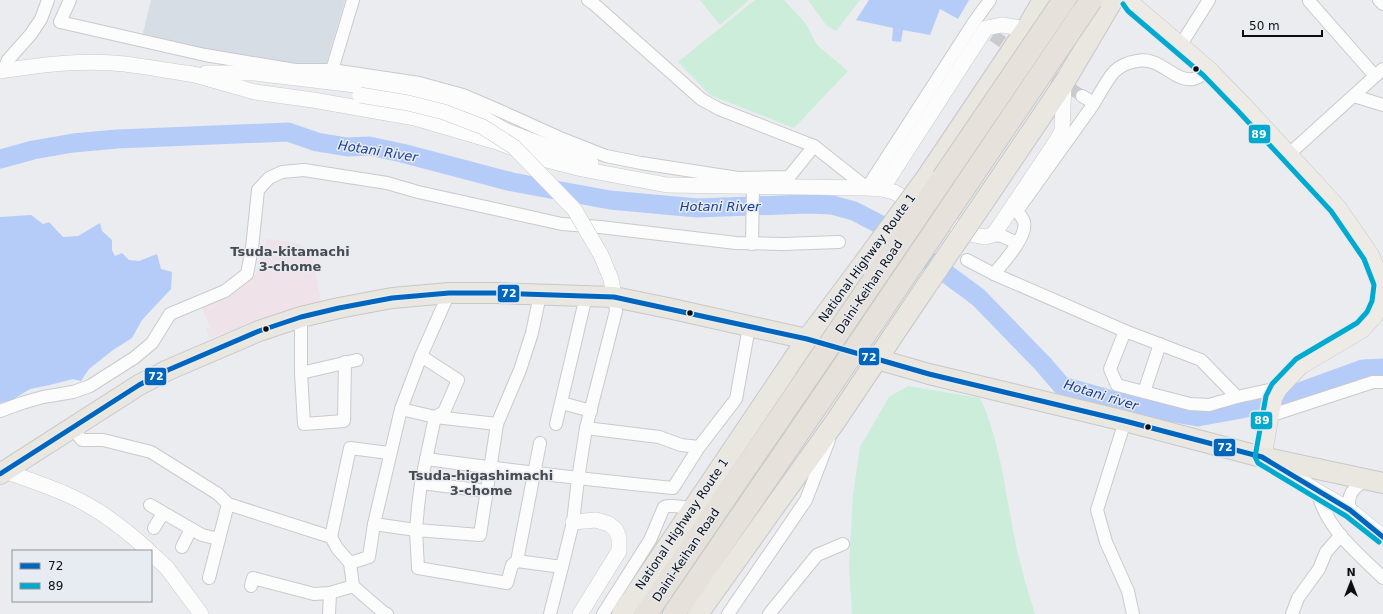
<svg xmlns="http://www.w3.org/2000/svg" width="1383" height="614" viewBox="0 0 1383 614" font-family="'DejaVu Sans',sans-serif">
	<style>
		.built { fill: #d7dde4 }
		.medical { fill: #efe2e8 }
		.green { fill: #ccedda }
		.water { fill: #b6ccf8 }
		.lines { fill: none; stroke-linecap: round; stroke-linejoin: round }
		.river { stroke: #b6ccf8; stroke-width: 19 }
		.minor-tunnel { stroke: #c9cbce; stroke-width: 12; stroke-dasharray: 12 6; stroke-linecap: butt }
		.minor-casing { stroke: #c8cacc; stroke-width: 14 }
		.tertiary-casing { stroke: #c8cacc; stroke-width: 16 }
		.primary-casing { stroke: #c7c8ca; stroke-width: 20 }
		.trunk-casing { stroke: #c7c8ca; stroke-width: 22 }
		.motorway-casing { stroke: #c7c8ca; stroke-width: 24 }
		.minor { stroke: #fcfcfd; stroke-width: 12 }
		.tertiary { stroke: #fcfcfd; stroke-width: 15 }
		.primary { stroke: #eeebe7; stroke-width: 19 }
		.trunk { stroke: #eae6e0; stroke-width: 20 }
		.motorway { stroke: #e6e1da; stroke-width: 22 }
		.tertiary-bridge-casing { stroke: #c8cacc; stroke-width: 16; stroke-linecap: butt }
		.trunk-bridge-casing { stroke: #c7c8ca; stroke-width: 22; stroke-linecap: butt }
		.motorway-bridge-casing { stroke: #c7c8ca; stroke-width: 24; stroke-linecap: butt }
		.tertiary-bridge { stroke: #fcfcfd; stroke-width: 15 }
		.trunk-bridge { stroke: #eae6e0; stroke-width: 20 }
		.motorway-bridge { stroke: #e6e1da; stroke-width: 22 }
		.bus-1-casing { stroke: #e7ecf2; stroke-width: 8 }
		.bus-2-casing { stroke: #e7ecf2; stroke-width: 8 }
		.bus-1 { stroke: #0065bd; stroke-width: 5 }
		.bus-2 { stroke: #00a9ce; stroke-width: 5 }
		.bus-dot { fill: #0d0e10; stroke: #e7ecf2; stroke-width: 1.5 }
		.labels { text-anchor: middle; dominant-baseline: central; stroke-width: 3; stroke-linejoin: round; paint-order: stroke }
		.street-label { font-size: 12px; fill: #0d0e10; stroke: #e7ecf2 }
		.water-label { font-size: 13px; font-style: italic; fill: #1a3c93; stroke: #e7ecf2 }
		.neighbourhood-label { font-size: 13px; font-weight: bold; fill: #484c51; stroke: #e7ecf2 }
		.line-badge { stroke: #e7ecf2; stroke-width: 1.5 }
		.badge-label { font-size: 11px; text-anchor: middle; font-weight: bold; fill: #fff }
	</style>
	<rect width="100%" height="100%" fill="#eaecef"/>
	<polygon class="built" points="151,0 345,0 326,65 281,65 142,37"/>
	<polygon class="medical" points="267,239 296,243 311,251 321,301 210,338 206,329 210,327 201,306 248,276 256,275"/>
	<g class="green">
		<polygon points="700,0 749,0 720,25"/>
		<polygon points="755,0 784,0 806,24 817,45 848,71 794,128 710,95 678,62"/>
		<polygon points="808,0 860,0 836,31 827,26"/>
		<path d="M908,386L980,398C998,436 1003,477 1011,519C1016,551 1025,583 1035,614H852L849,566L853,495L860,447L889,397Z"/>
	</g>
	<g class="water">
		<polygon points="869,0 969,0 958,19 940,9 930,35 903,30 901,42 892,41 893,28 856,20"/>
		<polygon points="31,215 43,224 49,222 63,237 78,236 100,223 102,231 112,240 112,250 115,256 122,253 129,260 139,261 157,254 161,269 172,272 171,289 142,320 132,338 113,350 89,369 81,381 73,379 50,385 30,389 12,400 0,403 0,217"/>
	</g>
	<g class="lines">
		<polyline class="river" points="0,159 33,150 73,143 117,139 288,132 317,142 347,147 369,146 402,153 512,182 610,200 697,208 808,204 832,205 854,211 879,224 978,297 1043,364 1062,386 1137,407 1198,417 1263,405 1363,369 1383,368"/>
		<g class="minor-tunnel">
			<polyline points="978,25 1017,52"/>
			<polyline points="1039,67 1082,96"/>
		</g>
		<defs>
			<g id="minor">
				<polyline points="70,0 60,22 205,55 295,70 332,70 419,83 463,95 498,110 560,138 606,156 641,163 738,178 789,177 814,146"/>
				<polyline points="588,0 594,4 701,99 719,109 814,146 867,188 974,22 990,0"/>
				<polyline points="1310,0 1309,1 1375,76"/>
				<polyline points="1379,0 1383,4"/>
				<polyline points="1180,46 1209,0"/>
				<polyline points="332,70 353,0"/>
				<polyline points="3,71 8,60 31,34 41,19 48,0"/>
				<polyline points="1082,96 1094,103"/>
				<polyline points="1354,96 1383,105"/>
				<polyline points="1288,155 1383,69"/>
				<polyline points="992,235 1002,236 1017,243"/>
				<polyline points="752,244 753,187"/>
				<polyline points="967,260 994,274 1125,331 1201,360 1237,397 1278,388"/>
				<path d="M994,274C1003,263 1028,236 1024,222C1023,218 1019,214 1017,211C1041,177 1066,143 1090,109C1098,98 1104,84 1113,73C1118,67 1128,62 1137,61C1160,56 1174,82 1193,79C1199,78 1203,74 1208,70"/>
				<polyline points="301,317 301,373 304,424 344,421 345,362"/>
				<polyline points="1125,331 1110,369 1117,385 1190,404 1209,405 1237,397"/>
				<polyline points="421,356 458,380 444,412 435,417 421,483 418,507 416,530 418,568 507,583 512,565 517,561 540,443"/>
				<polyline points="301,373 357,360"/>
				<polyline points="1144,392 1160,344"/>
				<polyline points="562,403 591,411"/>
				<polyline points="401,409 435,417 497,424"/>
				<polyline points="0,411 22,403 43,397 73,392 90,386 134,358 152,343 170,314 225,291 247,274 252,248 258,190 269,178 282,172 304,170 387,183 418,192 562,224 600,227 736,243 783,244 839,242"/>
				<polyline points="1269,416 1373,382 1383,382"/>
				<polyline points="1125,421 1097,510 1106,542 1128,591 1133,614"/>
				<polyline points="556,424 586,296"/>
				<polyline points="72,428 82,440 103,440 151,452 218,494 228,504 331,537 337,548 350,563 353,586 383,612 387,614"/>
				<polyline points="586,428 659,437 681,445 699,447"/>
				<path d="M426,459C508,470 590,480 673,488L699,447L736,399L749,327"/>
				<polyline points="421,483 486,491"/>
				<path d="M1317,491C1327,530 1356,551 1383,578"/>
				<polyline points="150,505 202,535 219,539"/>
				<path d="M1350,510C1346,494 1354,486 1368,480"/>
				<polyline points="374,524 416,530 480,535 497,424 520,370 532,333 540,295"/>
				<polyline points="154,528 163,513"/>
				<polyline points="331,537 350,448 389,453"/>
				<polyline points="182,547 191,529"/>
				<polyline points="517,561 562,567 573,522 578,479 586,428 616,311 614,297"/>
				<polyline points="350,563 369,557 374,524 401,409 421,356 449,293"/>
				<polyline points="209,578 228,504"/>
				<polyline points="251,586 253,578 314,594 330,593 353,586"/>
				<polyline points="329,614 330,593"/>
				<polyline points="550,614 562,567"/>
				<path d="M603,614L650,540L664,507C672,504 684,508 693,508"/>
				<polyline points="728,614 806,500 829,440"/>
				<polyline points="769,614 817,555 843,544"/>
				<polyline points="1292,614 1298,598 1319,569 1326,552 1341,535"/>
			</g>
			<g id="tertiary">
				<path d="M0,71C41,65 84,59 125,64C149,67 174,72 198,75"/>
				<polyline points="188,73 255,92 313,100 415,118 497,142 543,159 582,169 667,185 867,188 882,189 894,192 970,234 985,237 992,235 996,231 1057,140 1062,131 1064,83"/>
				<polyline points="206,73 255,73 380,88 407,89 425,92 450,99 506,131 591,163"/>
				<polyline points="882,189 986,28 1002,25 1026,29"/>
				<polyline points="608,272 611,279 614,297"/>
				<polyline points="1271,462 1317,491 1350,510 1383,537"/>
				<path d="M5,471C26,479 48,486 68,495C98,508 125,529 149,551"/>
				<polyline points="573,522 596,520 609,524 616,530 619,538 619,551 580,614"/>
				<polyline points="151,553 167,568 201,614"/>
			</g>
			<polyline id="primary" points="1129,0 1133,6 1208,70 1243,106 1336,207 1370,256 1381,284 1379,303 1373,316 1361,329 1300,365 1278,388 1273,397 1269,416 1262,457"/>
			<g id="trunk">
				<polyline points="926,178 1026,29 1043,0"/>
				<polyline points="983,203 1064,83 1113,0"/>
				<polyline points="0,474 139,385 168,370 259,331 301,317 339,308 392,298 449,293 496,293 614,297 668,308 807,339 929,374 1125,421 1262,457 1383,483"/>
				<polyline points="622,614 807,339 863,264"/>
				<polyline points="698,614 835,422 923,291"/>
			</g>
			<g id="motorway">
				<polyline points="646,614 805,381"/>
				<polyline points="674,614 833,382"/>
			</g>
		</defs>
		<use href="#minor" class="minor-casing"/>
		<use href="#tertiary" class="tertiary-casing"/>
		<use href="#primary" class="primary-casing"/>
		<use href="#trunk" class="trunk-casing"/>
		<use href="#motorway" class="motorway-casing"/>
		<use href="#minor" class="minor"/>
		<use href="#tertiary" class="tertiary"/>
		<use href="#primary" class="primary"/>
		<use href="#trunk" class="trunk"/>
		<use href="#motorway" class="motorway"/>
		<defs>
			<polyline id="tertiary-bridge" points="360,95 408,103 444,112 483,127 514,147 574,209 601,255 608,272"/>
			<g id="trunk-bridge">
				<polyline points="863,264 926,178"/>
				<polyline points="923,291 983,203"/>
			</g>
			<g id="motorway-bridge">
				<polyline points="805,381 1064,0"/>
				<polyline points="833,382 1091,0"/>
			</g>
		</defs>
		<use href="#tertiary-bridge" class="tertiary-bridge-casing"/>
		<use href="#trunk-bridge" class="trunk-bridge-casing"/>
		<use href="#motorway-bridge" class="motorway-bridge-casing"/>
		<use href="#tertiary-bridge" class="tertiary-bridge"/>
		<use href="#trunk-bridge" class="trunk-bridge"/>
		<use href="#motorway-bridge" class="motorway-bridge"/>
		<defs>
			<polyline id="bus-1" points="0,474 139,385 168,370 259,331 301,317 339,308 392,298 449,293 496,293 614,297 807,339 929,374 1125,421 1262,457 1350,510 1383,537"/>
			<polyline id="bus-2" points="1123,4 1128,11 1203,75 1238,111 1331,211 1364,259 1374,285 1372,301 1367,312 1357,323 1296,359 1272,384 1266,396 1255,457 1258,463 1346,516 1379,542"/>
		</defs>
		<use href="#bus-1" class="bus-1-casing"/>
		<use href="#bus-2" class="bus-2-casing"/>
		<use href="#bus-1" class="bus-1"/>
		<use href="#bus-2" class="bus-2"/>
	</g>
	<g class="bus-dot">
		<circle cx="1196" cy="69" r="3.5"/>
		<circle cx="690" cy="313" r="3.5"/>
		<circle cx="266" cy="329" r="3.5"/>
		<circle cx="1148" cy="427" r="3.5"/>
	</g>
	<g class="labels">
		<g class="street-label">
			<text transform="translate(867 258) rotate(-54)">National Highway Route 1</text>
			<text transform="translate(869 287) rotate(-56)">Daini-Keihan Road</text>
			<text transform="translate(682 524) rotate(-56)">National Highway Route 1</text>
			<text transform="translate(686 555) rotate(-56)">Daini-Keihan Road</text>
		</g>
		<g class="water-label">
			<text transform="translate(378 151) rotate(9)">Hotani River</text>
			<text x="720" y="206">Hotani River</text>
			<text transform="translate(1101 395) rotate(17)">Hotani river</text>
		</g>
		<g class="neighbourhood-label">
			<text x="290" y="251">Tsuda-kitamachi<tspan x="290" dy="15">3-chome</tspan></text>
			<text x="481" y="475">Tsuda-higashimachi<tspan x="481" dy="15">3-chome</tspan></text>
		</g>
	</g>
	<g class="line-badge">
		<rect x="1248" y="124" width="23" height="20" rx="4" fill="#00a9ce"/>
		<rect x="497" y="284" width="23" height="19" rx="4" fill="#0065bd"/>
		<rect x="858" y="347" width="22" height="19" rx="4" fill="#0065bd"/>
		<rect x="144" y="367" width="23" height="19" rx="4" fill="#0065bd"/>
		<rect x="1250" y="411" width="23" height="19" rx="4" fill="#00a9ce"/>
		<rect x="1213" y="438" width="23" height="19" rx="4" fill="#0065bd"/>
	</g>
	<g class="badge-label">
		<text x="1259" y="138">89</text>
		<text x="509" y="297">72</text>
		<text x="869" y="361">72</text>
		<text x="156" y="380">72</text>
		<text x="1262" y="424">89</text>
		<text x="1225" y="451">72</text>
	</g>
	<rect x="12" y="550" width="140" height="52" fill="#e7ecf2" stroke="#909398"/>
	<rect x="20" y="563" width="20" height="6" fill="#0065bd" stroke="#909398"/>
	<text x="48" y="570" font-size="12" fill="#0d0e10">72</text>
	<rect x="20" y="583" width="20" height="6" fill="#00a9ce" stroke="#909398"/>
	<text x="48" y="590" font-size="12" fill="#0d0e10">89</text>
	<g transform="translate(1351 582)" stroke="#e7ecf2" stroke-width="3" paint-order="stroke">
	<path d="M0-3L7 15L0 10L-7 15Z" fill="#0d0e10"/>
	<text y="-6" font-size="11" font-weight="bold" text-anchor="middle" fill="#0d0e10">N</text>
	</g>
	<path d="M1243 30v6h79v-6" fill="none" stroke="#0d0e10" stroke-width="2"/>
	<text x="1249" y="30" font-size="12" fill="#0d0e10" stroke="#e7ecf2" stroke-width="3" paint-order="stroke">50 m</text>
</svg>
